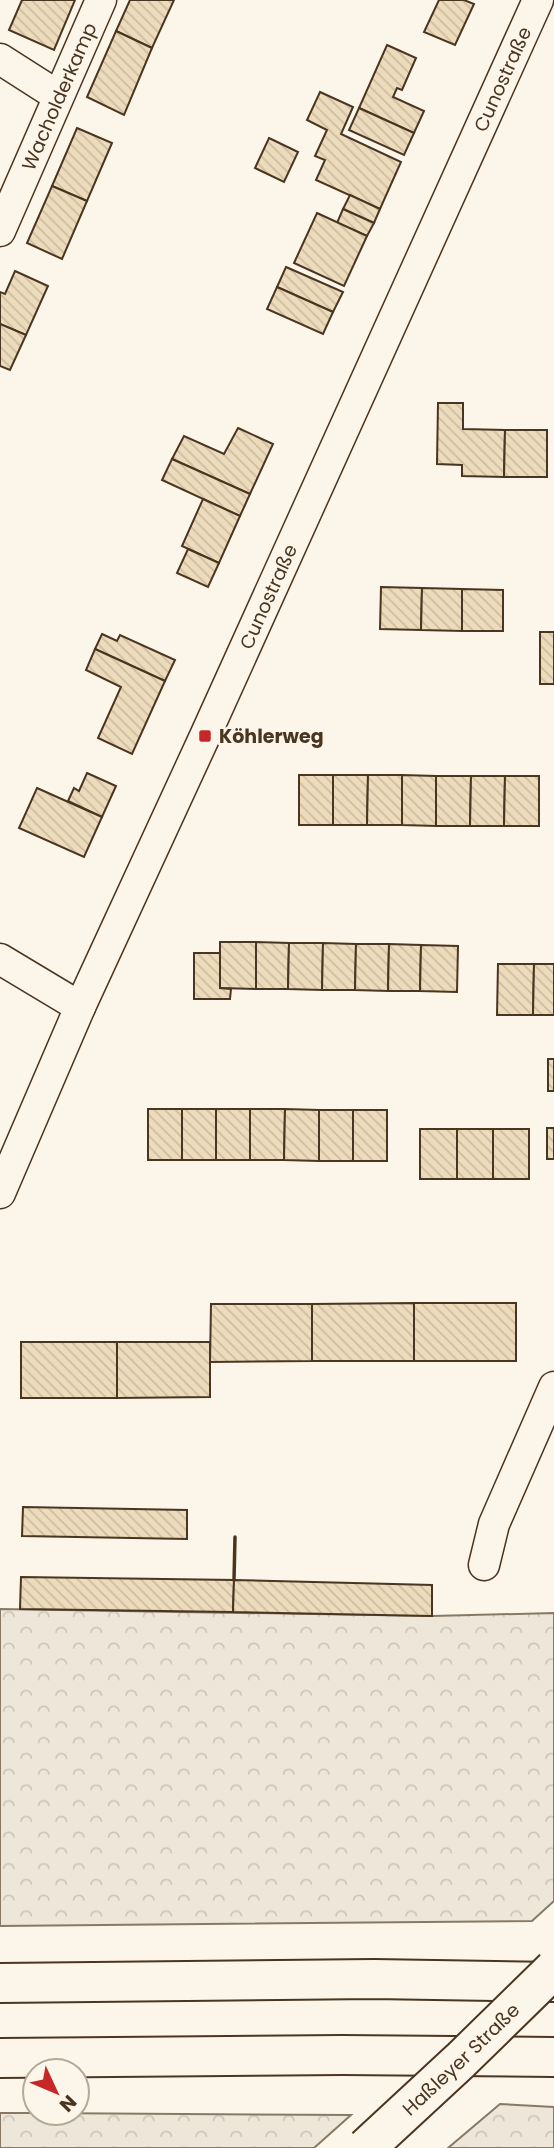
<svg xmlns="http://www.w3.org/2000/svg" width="554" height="2148" viewBox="0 0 554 2148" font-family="Poppins,sans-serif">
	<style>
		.forest { fill: url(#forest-crowns); stroke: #887966; stroke-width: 2 }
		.building { fill: url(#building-back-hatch); stroke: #4a3520; stroke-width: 2 }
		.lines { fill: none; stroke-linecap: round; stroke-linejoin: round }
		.minor-casing { stroke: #4a3520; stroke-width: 33 }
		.motorway-casing { stroke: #4a3520; stroke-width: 42 }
		.minor { stroke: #fbf6e9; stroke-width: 30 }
		.motorway { stroke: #fbf6e9; stroke-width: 38 }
		.secondary-bridge-casing { stroke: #4a3520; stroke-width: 42; stroke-linecap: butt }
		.secondary-bridge { stroke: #fbf6e9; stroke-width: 38 }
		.wall { stroke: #4a3520; stroke-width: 3.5 }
		.poi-dot { fill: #c62828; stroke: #fbf6e9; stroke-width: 2.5 }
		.labels { text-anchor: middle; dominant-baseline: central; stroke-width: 5; stroke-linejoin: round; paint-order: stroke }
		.street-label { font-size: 19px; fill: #4a3520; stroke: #fbf6e9 }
		.poi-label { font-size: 19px; font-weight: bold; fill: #4a3520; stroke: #fbf6e9; text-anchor: start }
	</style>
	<defs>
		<pattern id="forest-crowns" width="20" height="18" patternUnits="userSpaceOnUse" patternTransform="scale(1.75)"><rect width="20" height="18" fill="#ede6d9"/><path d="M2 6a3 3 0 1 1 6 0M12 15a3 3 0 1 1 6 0" fill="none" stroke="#cdc6ba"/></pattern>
		<pattern id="building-back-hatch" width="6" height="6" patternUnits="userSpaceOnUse" patternTransform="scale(1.75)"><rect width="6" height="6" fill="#ecdcbc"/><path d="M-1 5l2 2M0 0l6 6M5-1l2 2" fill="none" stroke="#ccbda1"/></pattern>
	</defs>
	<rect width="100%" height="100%" fill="#fbf6e9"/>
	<g class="forest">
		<polygon points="0,1609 432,1616 554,1613 554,1901 532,1921 0,1926"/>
		<polygon points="500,2104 554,2107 554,2148 448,2148"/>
		<polygon points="0,2113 35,2113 351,2115 314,2148 0,2148"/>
	</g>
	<g class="building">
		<polygon points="22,0 75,0 54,50 9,30"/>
		<polygon points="130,0 174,0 152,48 116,31"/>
		<polygon points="439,0 464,0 474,4 455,45 424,32"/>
		<polygon points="116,31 152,48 124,115 87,97"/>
		<polygon points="387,45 416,58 402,90 397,88 393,97 424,111 414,133 359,108"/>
		<polygon points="320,92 353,107 341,134 401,162 380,209 316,180 325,160 315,156 327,130 307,120"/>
		<polygon points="359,108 414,133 404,155 349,130"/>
		<polygon points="77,128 112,143 87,201 52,186"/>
		<polygon points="269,138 298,152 284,182 255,168"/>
		<polygon points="52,186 87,201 62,259 27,243"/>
		<polygon points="350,195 380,209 374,223 343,209"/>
		<polygon points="343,209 374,223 367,236 337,223"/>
		<polygon points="317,213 367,236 344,286 294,263"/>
		<polygon points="286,267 343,292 333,312 277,287"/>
		<polygon points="15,271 48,286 26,335 0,324 0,292 5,294"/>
		<polygon points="277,287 333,312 323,334 267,309"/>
		<polygon points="0,324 26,335 10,370 0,366"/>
		<polygon points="438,403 463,403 463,429 505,430 504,477 462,476 462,465 437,464"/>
		<polygon points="238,428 273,444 250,494 172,459 184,436 224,454"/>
		<polygon points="505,430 547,430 547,477 504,477"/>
		<polygon points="172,459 250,494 240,516 162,480"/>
		<polygon points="203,499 240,516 219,563 182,546"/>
		<polygon points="188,549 219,563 208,587 177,573"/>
		<polygon points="381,587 422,588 421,630 380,629"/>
		<polygon points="422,588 462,589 462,631 421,630"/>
		<polygon points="462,589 503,590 503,631 462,631"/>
		<rect x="540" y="632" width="14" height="52"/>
		<polygon points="102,634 117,641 120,635 175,660 165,681 95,649"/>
		<polygon points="95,649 165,681 132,754 98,738 121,687 86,670"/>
		<polygon points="87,773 116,786 102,817 68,801 74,788 79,791"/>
		<rect x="299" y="775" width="34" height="50"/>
		<polygon points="333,775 368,775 367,825 333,825"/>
		<polygon points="368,775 402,775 402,825 367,825"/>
		<polygon points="402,775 436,776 436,826 402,825"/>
		<polygon points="436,776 471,776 470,826 436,826"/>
		<polygon points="471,776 505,776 504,826 470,826"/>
		<polygon points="505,776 539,776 539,826 504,826"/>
		<polygon points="37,788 102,817 84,857 19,828"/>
		<polygon points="220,942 256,942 256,989 220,988"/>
		<polygon points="256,942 289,943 288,989 256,989"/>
		<polygon points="289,943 323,943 322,990 288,989"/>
		<polygon points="323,943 356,944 355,990 322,990"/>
		<polygon points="356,944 389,944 388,991 355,990"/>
		<polygon points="389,944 421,945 420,991 388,991"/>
		<polygon points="421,945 458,946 457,992 420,991"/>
		<polygon points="194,953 220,953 220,988 231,989 230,999 194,999"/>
		<polygon points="498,964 534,964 533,1015 497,1015"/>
		<polygon points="534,964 554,964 554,1015 533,1015"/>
		<rect x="548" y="1059" width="6" height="32"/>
		<rect x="148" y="1109" width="34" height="51"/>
		<rect x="182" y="1109" width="34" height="51"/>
		<rect x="216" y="1109" width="34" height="51"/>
		<polygon points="250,1109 285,1109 284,1160 250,1160"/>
		<polygon points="285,1109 319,1110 319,1161 284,1160"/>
		<rect x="319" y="1110" width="34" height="51"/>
		<rect x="353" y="1110" width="34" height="51"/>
		<rect x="547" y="1128" width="7" height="31"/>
		<rect x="420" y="1129" width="37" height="50"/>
		<rect x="457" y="1129" width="36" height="50"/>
		<rect x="493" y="1129" width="36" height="50"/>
		<rect x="414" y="1303" width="102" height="58"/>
		<polygon points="414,1303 414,1361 312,1361 312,1304"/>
		<polygon points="211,1304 312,1304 312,1361 210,1362"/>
		<rect x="21" y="1342" width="96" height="56"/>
		<polygon points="117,1342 210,1342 210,1397 117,1398"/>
		<polygon points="23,1507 187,1510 187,1539 22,1536"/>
		<polygon points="21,1577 234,1580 233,1612 20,1609"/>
		<polygon points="234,1580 432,1585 432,1616 233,1612"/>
	</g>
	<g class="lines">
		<defs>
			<g id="minor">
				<polyline points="0,59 58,96"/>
				<path id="s1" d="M0,231L101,0"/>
				<polyline points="0,959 80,1007"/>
				<path id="s2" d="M0,1193L80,1007L205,736L538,0"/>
				<polyline points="484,1565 494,1524 554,1387"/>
			</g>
			<g id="motorway">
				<polyline points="0,1983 374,1979 554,1982"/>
				<polyline points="0,2058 342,2055 554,2057"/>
			</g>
		</defs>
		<use href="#minor" class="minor-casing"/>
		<use href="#motorway" class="motorway-casing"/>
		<use href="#minor" class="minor"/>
		<use href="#motorway" class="motorway"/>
		<defs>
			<g id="secondary-bridge">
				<path id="s3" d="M366,2148L461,2060L554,1969"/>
			</g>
		</defs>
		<use href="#secondary-bridge" class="secondary-bridge-casing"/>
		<use href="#secondary-bridge" class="secondary-bridge"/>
		<polyline class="wall" points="234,1580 235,1537"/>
	</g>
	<rect class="poi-dot" x="198" y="729" width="14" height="14" rx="3.5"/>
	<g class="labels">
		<g class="street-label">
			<text stroke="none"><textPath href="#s2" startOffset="1222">Cunostraße</textPath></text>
			<text stroke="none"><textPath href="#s1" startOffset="147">Wacholderkamp</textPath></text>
			<text stroke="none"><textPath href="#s2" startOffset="654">Cunostraße</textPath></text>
			<text stroke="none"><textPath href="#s3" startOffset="130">Haßleyer Straße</textPath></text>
		</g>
		<g class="poi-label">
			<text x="219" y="736">Köhlerweg</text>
		</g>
	</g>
	<g transform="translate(56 2092) rotate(134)"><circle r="33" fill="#fbf6e9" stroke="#b4a999" stroke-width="2"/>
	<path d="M0-5L12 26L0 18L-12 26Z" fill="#c62828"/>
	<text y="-10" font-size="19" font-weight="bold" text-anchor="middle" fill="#4a3520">N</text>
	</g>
</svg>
